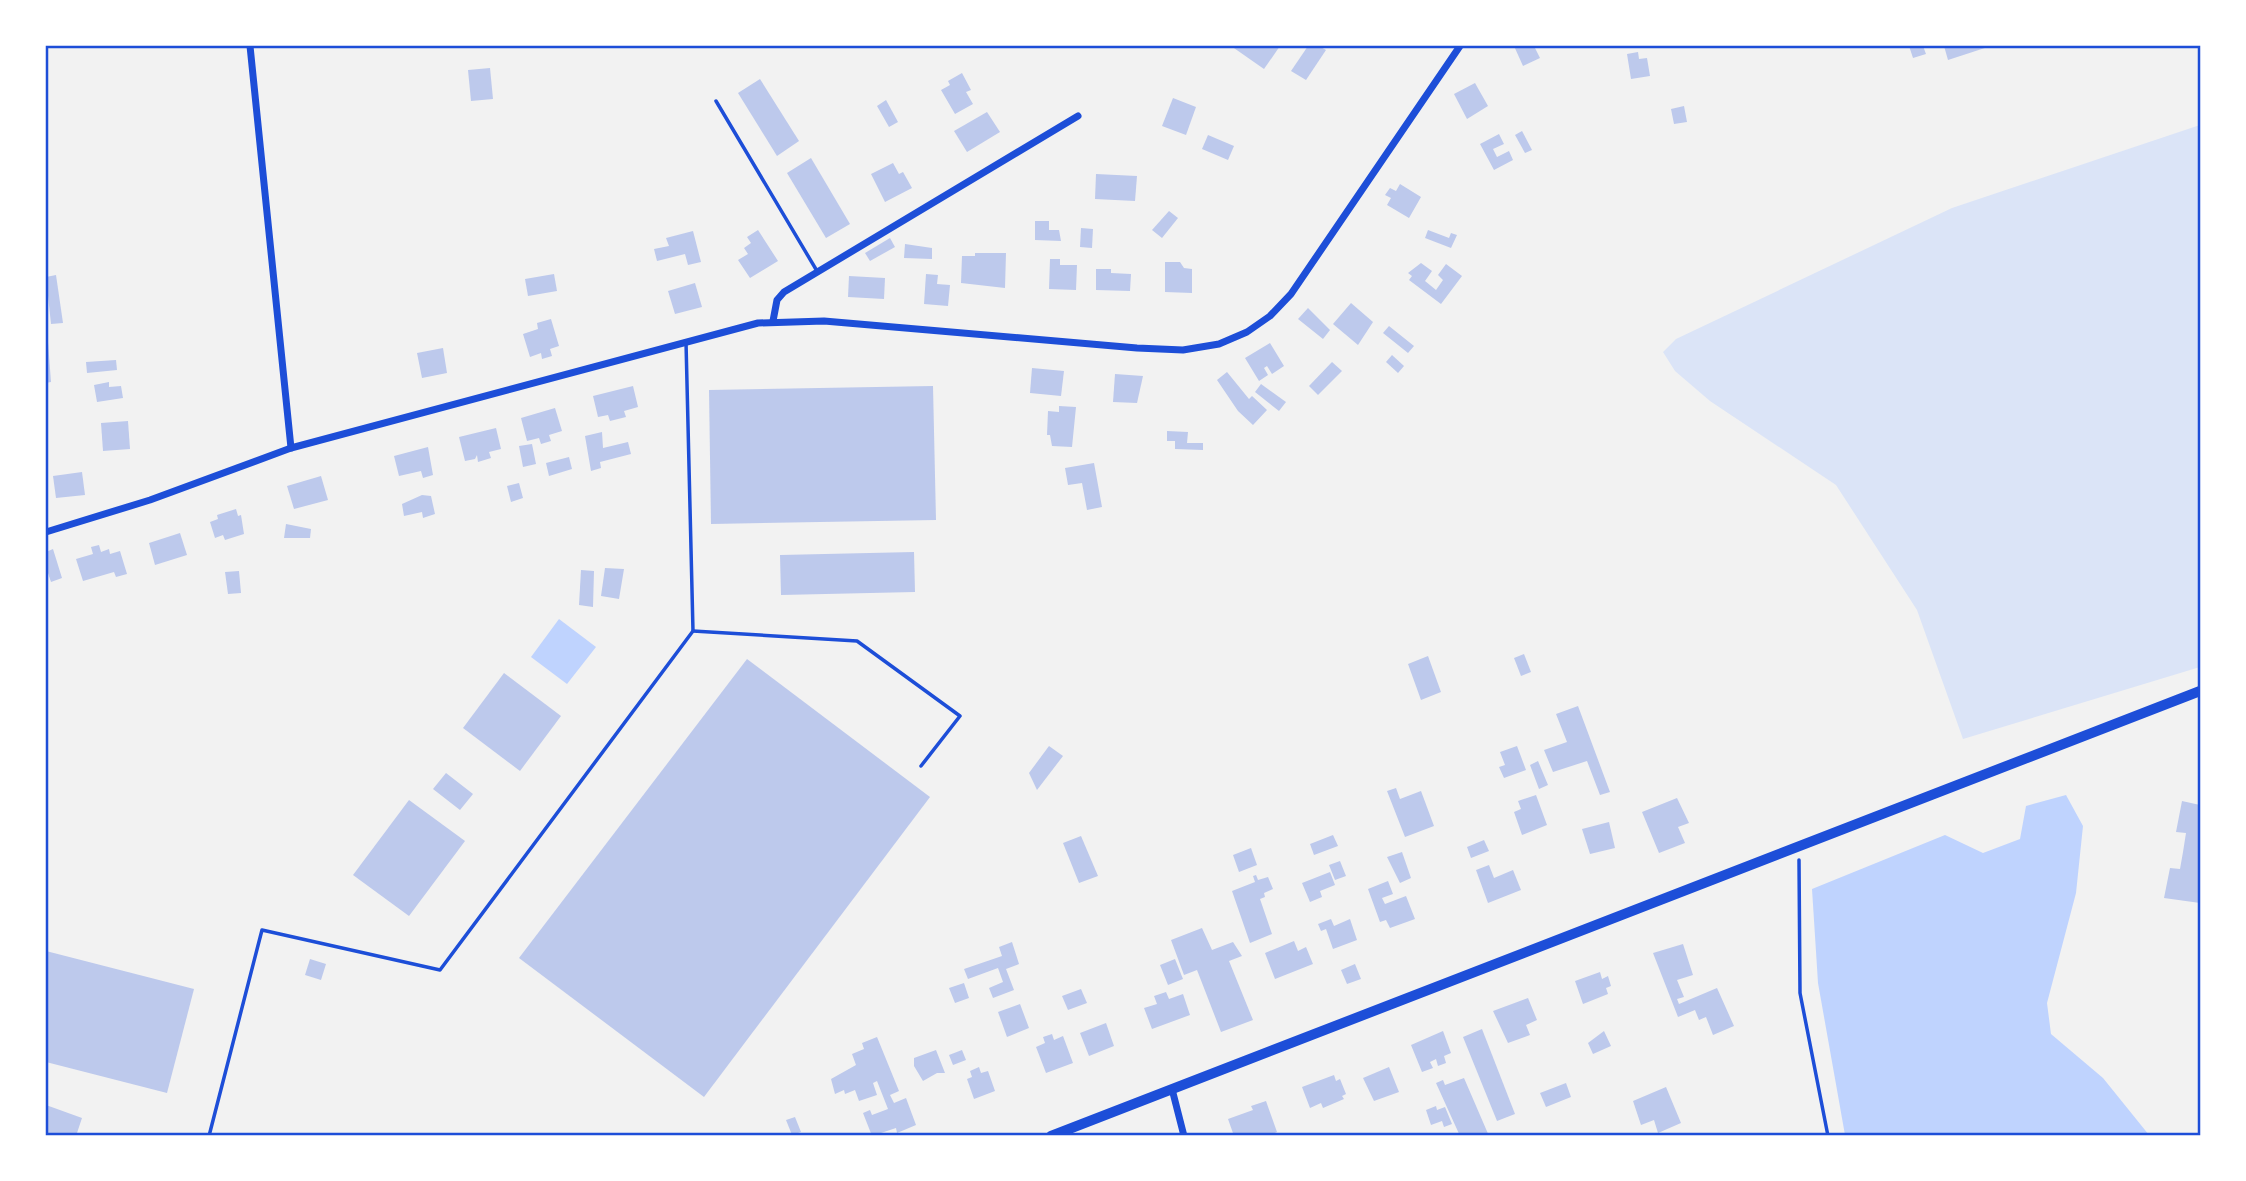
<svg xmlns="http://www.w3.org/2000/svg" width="2246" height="1181" viewBox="0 0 2246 1181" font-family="'Nunito Sans',sans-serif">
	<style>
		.green { fill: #dbe4f7 }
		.water { fill: #bfd3fe }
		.building { fill: #bdc9ec }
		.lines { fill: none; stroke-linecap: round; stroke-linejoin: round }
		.path { stroke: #1d4ed8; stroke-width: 3.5 }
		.service { stroke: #1d4ed8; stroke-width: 3.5 }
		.minor { stroke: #1d4ed8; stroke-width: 7 }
		.secondary { stroke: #1d4ed8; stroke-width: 10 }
		.neatline { fill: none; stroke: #1d4ed8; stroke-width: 2.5 }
	</style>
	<rect width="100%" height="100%" fill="#f2f2f2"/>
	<polygon class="green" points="2200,125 2200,667 1963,739 1917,610 1836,485 1710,401 1675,371 1663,352 1676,339 1952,208"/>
	<g class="water">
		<polygon points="559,619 596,647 567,684 531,657"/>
		<polygon points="2066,795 2083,826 2076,893 2047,1003 2051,1034 2103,1078 2149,1135 1845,1135 1818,983 1812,889 1945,835 1983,853 2020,839 2026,806"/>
	</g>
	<g class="building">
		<polygon points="1231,46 1280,46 1264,69"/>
		<polygon points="1308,46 1319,46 1326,50 1306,80 1291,71"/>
		<polygon points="1514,46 1534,46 1540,58 1523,66"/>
		<polygon points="1909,46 1923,46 1926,54 1913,58"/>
		<polygon points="1944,46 1991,46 1948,60"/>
		<polygon points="1638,52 1639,59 1647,58 1650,76 1631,79 1627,54"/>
		<polygon points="490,68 493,99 471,101 468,70"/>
		<polygon points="962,73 971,90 966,92 973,104 955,114 941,90 950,85 948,81"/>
		<polygon points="760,79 799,141 777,156 738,93"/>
		<polygon points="1475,83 1488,106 1467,119 1454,94"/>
		<polygon points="1173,98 1196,107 1186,135 1162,126"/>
		<polygon points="886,100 898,122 889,127 877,106"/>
		<polygon points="1684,106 1687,122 1674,124 1671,109"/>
		<polygon points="987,112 1000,132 967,152 954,131"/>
		<polygon points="1522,131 1532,150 1525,153 1515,135"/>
		<polygon points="1499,134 1504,144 1493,149 1497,157 1509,151 1513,160 1494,170 1480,144"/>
		<polygon points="1208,135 1234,146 1228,160 1202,149"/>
		<polygon points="811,158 850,224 826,238 787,173"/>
		<polygon points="893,163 899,174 903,172 912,188 885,202 871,174"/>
		<polygon points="1096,174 1137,176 1135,201 1095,199"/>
		<polygon points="1400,184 1421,197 1409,218 1387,205 1391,198 1385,195 1390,188 1396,191"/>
		<polygon points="1169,211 1178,218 1162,238 1152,230"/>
		<polygon points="1035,221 1049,221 1049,230 1059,230 1061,241 1035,240"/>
		<polygon points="1081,228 1093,229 1092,248 1080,247"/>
		<polygon points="758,230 778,261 750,278 738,260 748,254 744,248 751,243 747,237"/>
		<polygon points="1428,230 1449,238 1451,233 1457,235 1451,248 1425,238"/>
		<polygon points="693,231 701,262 688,265 685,254 657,261 654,249 669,246 666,238"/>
		<polygon points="890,238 895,247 870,261 865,253"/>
		<polygon points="905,244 932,248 932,259 904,258"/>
		<polygon points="975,253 1006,253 1005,288 961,283 962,256 975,256"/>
		<polygon points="1050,259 1060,259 1060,265 1077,265 1076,290 1049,289"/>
		<polygon points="1165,262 1180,262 1184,268 1192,269 1192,293 1165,292"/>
		<polygon points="1421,263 1432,271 1425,281 1436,290 1443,280 1438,275 1446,264 1462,276 1441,304 1409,280 1412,276 1408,273"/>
		<polygon points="1096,269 1111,269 1111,273 1131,274 1130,291 1096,290"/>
		<polygon points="554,274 557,291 528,296 525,279"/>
		<polygon points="926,274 938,275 937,284 950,285 948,306 924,304"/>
		<polygon points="56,275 63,323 51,324 46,277"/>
		<polygon points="849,276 885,278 884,299 848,297"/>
		<polygon points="695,283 702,307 675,314 668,291"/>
		<polygon points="1351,303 1373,322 1358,345 1333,324"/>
		<polygon points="1308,308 1330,330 1323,339 1298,319"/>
		<polygon points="551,319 559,346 550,349 552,356 542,359 541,353 530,357 523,334 538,329 537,323"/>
		<polygon points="1389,326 1414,346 1408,353 1383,333"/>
		<polygon points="48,342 51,382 46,383 46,343"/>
		<polygon points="1270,343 1284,366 1272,374 1267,366 1264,368 1268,375 1259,381 1245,358"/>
		<polygon points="443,348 447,373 422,378 417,353"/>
		<polygon points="1392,355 1404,366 1398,373 1386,362"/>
		<polygon points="116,360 117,370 87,373 86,362"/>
		<polygon points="1332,362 1342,371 1318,395 1309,386"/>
		<polygon points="1032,368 1064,371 1061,396 1030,393"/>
		<polygon points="1227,372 1249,399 1252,396 1267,410 1253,425 1238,411 1217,380"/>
		<polygon points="1115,374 1143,376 1137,403 1113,402"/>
		<polygon points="109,382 109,387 121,386 123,398 97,402 94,385"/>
		<polygon points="1261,384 1286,402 1279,411 1255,392"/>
		<polygon points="633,386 638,407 624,411 626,417 610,421 608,415 598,417 593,396"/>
		<polygon points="933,386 936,520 711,524 709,390"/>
		<polygon points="1059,406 1076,407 1072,447 1052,446 1050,435 1047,435 1048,411 1059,412"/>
		<polygon points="555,408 562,431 549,435 551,441 541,444 539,438 527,441 521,418"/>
		<polygon points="128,421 130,449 103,451 101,423"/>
		<polygon points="496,428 501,449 489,452 491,458 478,462 477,455 475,459 465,461 459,437"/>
		<polygon points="1167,431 1188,432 1187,443 1203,443 1203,450 1175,449 1175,441 1167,441"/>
		<polygon points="602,432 603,448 628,442 631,454 600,462 601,468 591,471 585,436"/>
		<polygon points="532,444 536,464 523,467 519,446"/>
		<polygon points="428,447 433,475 423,478 421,471 399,476 394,456"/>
		<polygon points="569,457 572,469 549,476 546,463"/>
		<polygon points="1094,463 1102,507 1087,510 1082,483 1068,485 1065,468"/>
		<polygon points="82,472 85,495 56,498 53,476"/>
		<polygon points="321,476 328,500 294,509 287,486"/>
		<polygon points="519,483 523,498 511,502 507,486"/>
		<polygon points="422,495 431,496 435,514 423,518 422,512 404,516 402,504"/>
		<polygon points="236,509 238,516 241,515 244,534 225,540 223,535 215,538 210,522 218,519 217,515"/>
		<polygon points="286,524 311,529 310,538 284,538"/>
		<polygon points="180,533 187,555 155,565 149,543"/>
		<polygon points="99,545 101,552 109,549 110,554 120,551 127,574 116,577 114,572 83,581 76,559 93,554 91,547"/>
		<polygon points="53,549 62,578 51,582 48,573 46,574 46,552"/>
		<polygon points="914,552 915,592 781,595 780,555"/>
		<polygon points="605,568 624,569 619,599 601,596"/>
		<polygon points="581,570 594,571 593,607 579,605"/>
		<polygon points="239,571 241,593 228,594 225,572"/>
		<polygon points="1524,654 1531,672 1521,676 1514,658"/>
		<polygon points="1428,656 1441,692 1421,700 1408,664"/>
		<polygon points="747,659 930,797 704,1097 519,958"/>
		<polygon points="504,673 561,716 520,771 463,728"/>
		<polygon points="1578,706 1610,792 1600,795 1587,761 1553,772 1544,750 1567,742 1556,714"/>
		<polygon points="1049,746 1063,756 1037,790 1029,773"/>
		<polygon points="1517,746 1526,770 1504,778 1499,767 1505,765 1500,752"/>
		<polygon points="1538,761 1548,785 1539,789 1530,765"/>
		<polygon points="446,773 473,794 460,810 433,789"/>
		<polygon points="1396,788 1400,799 1421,791 1434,826 1405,837 1387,791"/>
		<polygon points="1536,795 1547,825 1522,835 1514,812 1521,809 1518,801"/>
		<polygon points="1677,798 1689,823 1678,827 1685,843 1659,853 1642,812"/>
		<polygon points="409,800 465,841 409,916 353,875"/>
		<polygon points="2182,801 2200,805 2200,903 2164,898 2170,868 2180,869 2183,852 2186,833 2176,832"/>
		<polygon points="1609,822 1615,848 1590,854 1582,829"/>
		<polygon points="1333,835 1338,846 1314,855 1310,844"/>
		<polygon points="1081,836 1098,876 1079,883 1063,843"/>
		<polygon points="1484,840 1489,851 1471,858 1467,847"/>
		<polygon points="1251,848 1257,865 1239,872 1233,855"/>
		<polygon points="1402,852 1411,878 1400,883 1387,857"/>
		<polygon points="1340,861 1346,876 1335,880 1329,865"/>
		<polygon points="1489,865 1494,878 1513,870 1521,890 1488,903 1476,870"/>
		<polygon points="1330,872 1335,885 1320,891 1322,897 1310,902 1302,883"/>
		<polygon points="1256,875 1258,880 1268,877 1273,889 1264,893 1265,897 1260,899 1272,934 1250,943 1232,891 1255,882 1253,876"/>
		<polygon points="1388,881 1393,894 1382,898 1385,904 1406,896 1415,919 1390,928 1386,920 1380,922 1368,889"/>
		<polygon points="1331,919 1334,926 1350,919 1357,940 1333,949 1326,929 1321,931 1318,924"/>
		<polygon points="1202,928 1212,950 1233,942 1242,956 1229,961 1253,1020 1221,1032 1197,970 1184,975 1171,940"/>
		<polygon points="1294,941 1298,951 1306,947 1313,964 1275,979 1265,953"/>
		<polygon points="1012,942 1019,964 1006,969 1014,990 993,998 989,988 1003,982 998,968 968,979 964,969 1002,956 999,947"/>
		<polygon points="1683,944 1693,975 1677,980 1684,997 1677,999 1679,1004 1717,988 1734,1026 1713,1035 1706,1017 1699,1020 1695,1010 1678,1017 1653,953"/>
		<polygon points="46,951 194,989 167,1093 46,1062"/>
		<polygon points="310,959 326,964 321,980 305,975"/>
		<polygon points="1175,959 1183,979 1168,985 1160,965"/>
		<polygon points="1355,964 1361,979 1347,984 1341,970"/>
		<polygon points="1600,972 1602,979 1608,976 1611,986 1606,988 1608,994 1583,1004 1575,981"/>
		<polygon points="964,983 969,998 955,1003 949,988"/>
		<polygon points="1081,989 1087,1003 1068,1010 1062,996"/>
		<polygon points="1166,992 1169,999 1183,994 1190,1015 1152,1029 1144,1008 1157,1004 1154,996"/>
		<polygon points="1528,998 1537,1020 1526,1025 1530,1035 1508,1043 1493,1011"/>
		<polygon points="1020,1004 1029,1028 1007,1037 998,1012"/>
		<polygon points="1106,1023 1114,1046 1089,1056 1080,1033"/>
		<polygon points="1482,1029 1515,1114 1497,1121 1463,1037"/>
		<polygon points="1443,1031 1451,1053 1444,1056 1446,1063 1438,1066 1436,1059 1430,1062 1433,1068 1422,1072 1411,1045"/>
		<polygon points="1604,1031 1611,1046 1593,1054 1588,1043"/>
		<polygon points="1052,1034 1054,1040 1063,1036 1073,1063 1046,1073 1036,1047 1045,1043 1043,1037"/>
		<polygon points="877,1037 899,1091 890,1095 894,1103 906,1098 916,1125 897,1133 896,1128 872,1136 863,1113 870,1110 872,1115 888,1109 877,1081 873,1083 877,1095 859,1101 855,1090 845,1094 844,1090 835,1094 831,1079 856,1065 852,1054 864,1049 862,1043"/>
		<polygon points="936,1050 945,1073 937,1073 923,1081 914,1066 914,1058"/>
		<polygon points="962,1050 966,1060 953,1065 949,1055"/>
		<polygon points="979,1067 981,1073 988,1071 995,1091 974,1099 967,1079 972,1077 970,1071"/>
		<polygon points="1389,1067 1399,1092 1374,1101 1363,1078"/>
		<polygon points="1334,1075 1336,1081 1340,1079 1346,1094 1342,1096 1344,1099 1323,1108 1321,1103 1310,1108 1302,1087"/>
		<polygon points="1464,1078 1489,1136 1460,1136 1436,1083 1443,1080 1445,1085"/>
		<polygon points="1566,1083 1571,1097 1546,1107 1540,1093"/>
		<polygon points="1666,1087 1681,1123 1658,1133 1654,1120 1641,1125 1633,1101"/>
		<polygon points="1266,1101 1277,1132 1268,1136 1234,1136 1228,1119 1253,1110 1251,1106"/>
		<polygon points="46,1105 82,1118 76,1136 46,1136"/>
		<polygon points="1436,1106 1437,1110 1445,1107 1452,1124 1444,1127 1442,1121 1431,1125 1426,1110"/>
		<polygon points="795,1117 801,1132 792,1135 786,1120"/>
	</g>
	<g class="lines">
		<polyline class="path" points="1799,860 1800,993 1828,1136"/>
		<g class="service">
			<polyline points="716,101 817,271"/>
			<polyline points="693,631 857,641 960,716 921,766"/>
			<polyline points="209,1136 262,930 440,970 693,631 686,342"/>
		</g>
		<g class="minor">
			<polyline points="250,46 291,448"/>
			<polyline points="773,321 777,300 784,292 1078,116"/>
			<polyline points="46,532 150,500 291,448 758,323 824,321 1137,348 1183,350 1219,344 1247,332 1270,316 1291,294 1460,46"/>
			<polyline points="1172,1089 1184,1136"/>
		</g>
		<polyline class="secondary" points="1051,1136 2200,691"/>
	</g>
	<rect width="2246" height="1181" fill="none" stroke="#ffffff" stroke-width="94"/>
	<rect x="47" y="47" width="2152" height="1087" class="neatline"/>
</svg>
